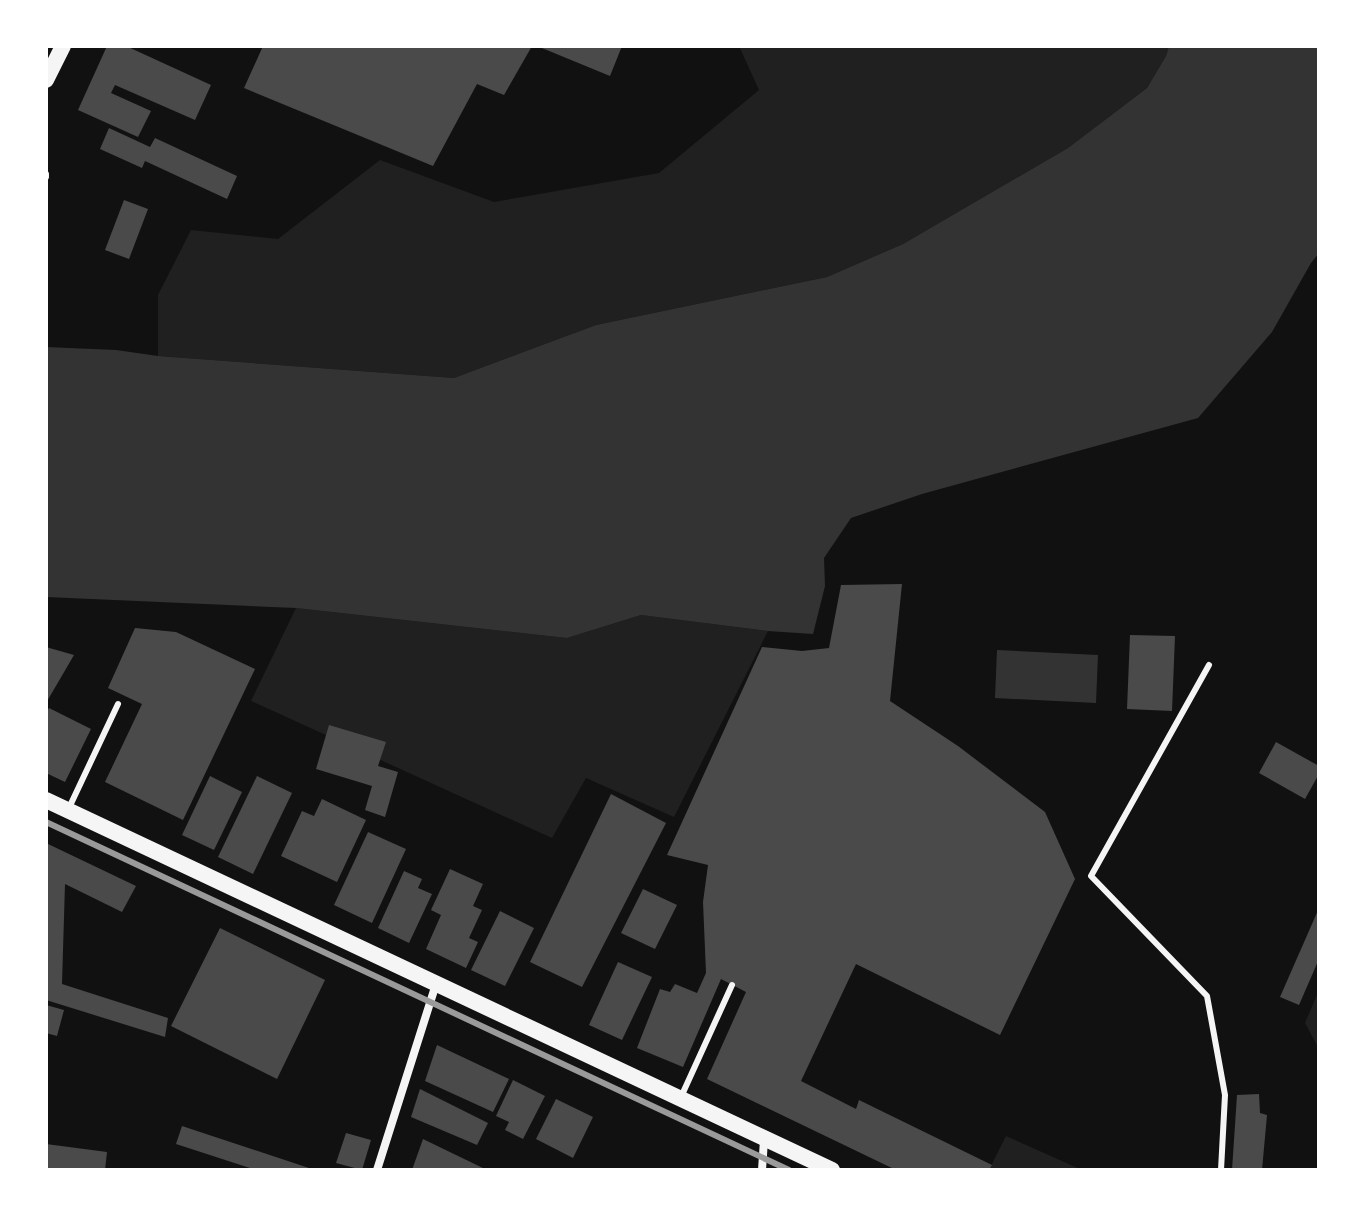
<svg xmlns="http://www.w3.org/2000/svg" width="1365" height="1216" viewBox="0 0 1365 1216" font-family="Barlow,sans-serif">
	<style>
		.green { fill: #202020 }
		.water { fill: #333 }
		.building { fill: #4a4a4a }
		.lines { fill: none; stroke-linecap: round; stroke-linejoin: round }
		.service { stroke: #f5f5f5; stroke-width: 6 }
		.minor { stroke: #f5f5f5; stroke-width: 8 }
		.secondary { stroke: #f5f5f5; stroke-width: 16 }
		.rail { stroke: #9a9a9a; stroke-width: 6 }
	</style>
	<rect width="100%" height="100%" fill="#111"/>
	<g class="green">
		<polygon points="739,46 1169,46 1166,56 1147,88 1068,148 903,244 827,277 596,325 454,378 158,356 158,295 191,230 278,239 380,160 494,202 659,173 759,90"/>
		<polygon points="296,608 567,638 641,615 768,631 674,817 586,778 552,838 251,701"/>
		<polygon points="1319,990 1319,1049 1305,1023"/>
		<polygon points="1006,1136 1082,1170 989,1170"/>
	</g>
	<g class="water">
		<polygon points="1169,46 1319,46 1319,253 1311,263 1272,332 1198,418 922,494 851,518 824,558 825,586 813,634 768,631 641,615 567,638 296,608 46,597 46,347 116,350 158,356 454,378 596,325 827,277 903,244 1068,148 1147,88 1166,56"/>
		<polygon points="997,650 1098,655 1096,703 995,698"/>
	</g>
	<g class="building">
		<polygon points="107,46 126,46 211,85 195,120 115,85 111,93 151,111 138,137 78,110"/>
		<polygon points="263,46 532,46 504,95 477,84 433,166 244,88"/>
		<polygon points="537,46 622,46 610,76"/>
		<polygon points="109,128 150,147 155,138 237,176 227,199 145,161 142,168 100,149"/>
		<polygon points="124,200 148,209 129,259 105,250"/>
		<polygon points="902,584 890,701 958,746 1045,812 1075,879 1000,1035 856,964 801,1081 856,1109 859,1100 992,1165 989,1170 896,1170 707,1079 746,992 721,979 683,1067 637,1048 660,989 670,992 675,984 697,993 706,973 703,902 708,865 667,855 762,647 802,651 829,648 841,585"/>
		<polygon points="135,628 176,632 255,669 183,820 105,782 142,704 108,688"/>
		<polygon points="1130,635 1175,636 1172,711 1127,709"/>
		<polygon points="46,647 74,655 46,703"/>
		<polygon points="49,708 91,729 65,782 46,773 46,713"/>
		<polygon points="329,725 386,742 378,766 398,772 385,817 365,810 372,786 316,769"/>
		<polygon points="1276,742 1319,766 1319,774 1305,799 1259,773"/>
		<polygon points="210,776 242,792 214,850 182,835"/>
		<polygon points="257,776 292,793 253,874 218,857"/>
		<polygon points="611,794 666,823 582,987 530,962"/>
		<polygon points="322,799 366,820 337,882 281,856 302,811 314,816"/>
		<polygon points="368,832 406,849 372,923 334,905"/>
		<polygon points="46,843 136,886 122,912 65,884 62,984 168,1018 165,1037 46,1000"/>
		<polygon points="450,869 483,884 473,906 482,910 469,938 478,942 466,968 426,949 441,915 431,910"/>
		<polygon points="404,871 422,879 418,888 432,894 409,943 378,928"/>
		<polygon points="643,889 677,905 655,949 621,933"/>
		<polygon points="1319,908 1319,959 1299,1005 1280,997"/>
		<polygon points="500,911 534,928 505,986 471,970"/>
		<polygon points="220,928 325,980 277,1079 171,1026"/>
		<polygon points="618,962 652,977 622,1040 589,1025"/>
		<polygon points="46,1005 64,1010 57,1036 46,1033"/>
		<polygon points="437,1045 509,1079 493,1112 425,1081"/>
		<polygon points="513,1080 545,1096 523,1139 505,1130 509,1122 496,1116"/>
		<polygon points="420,1089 488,1123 477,1145 411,1117"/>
		<polygon points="1259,1094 1260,1113 1267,1115 1262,1170 1232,1170 1237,1095"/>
		<polygon points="556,1099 593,1117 573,1158 536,1139"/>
		<polygon points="182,1126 312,1169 312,1170 256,1170 176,1144"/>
		<polygon points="346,1133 371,1140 362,1170 336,1163"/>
		<polygon points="423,1139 487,1170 412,1170"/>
		<polygon points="46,1144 107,1152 105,1170 46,1170"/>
	</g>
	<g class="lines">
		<g class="service">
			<polyline points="46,174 46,177"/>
			<polyline points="1209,665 1091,876 1207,996 1225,1095 1221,1170"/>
			<polyline points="68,810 118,704"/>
			<polyline points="681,1097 732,985"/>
		</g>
		<g class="minor">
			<polyline points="377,1170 436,984"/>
			<polyline points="762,1170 764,1140"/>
		</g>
		<g class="secondary">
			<polyline points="46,80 63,46"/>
			<polyline points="46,800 832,1170"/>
		</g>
		<polyline class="rail" points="46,822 789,1170"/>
	</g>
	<rect width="1365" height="1216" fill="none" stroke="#ffffff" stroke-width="96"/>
</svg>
